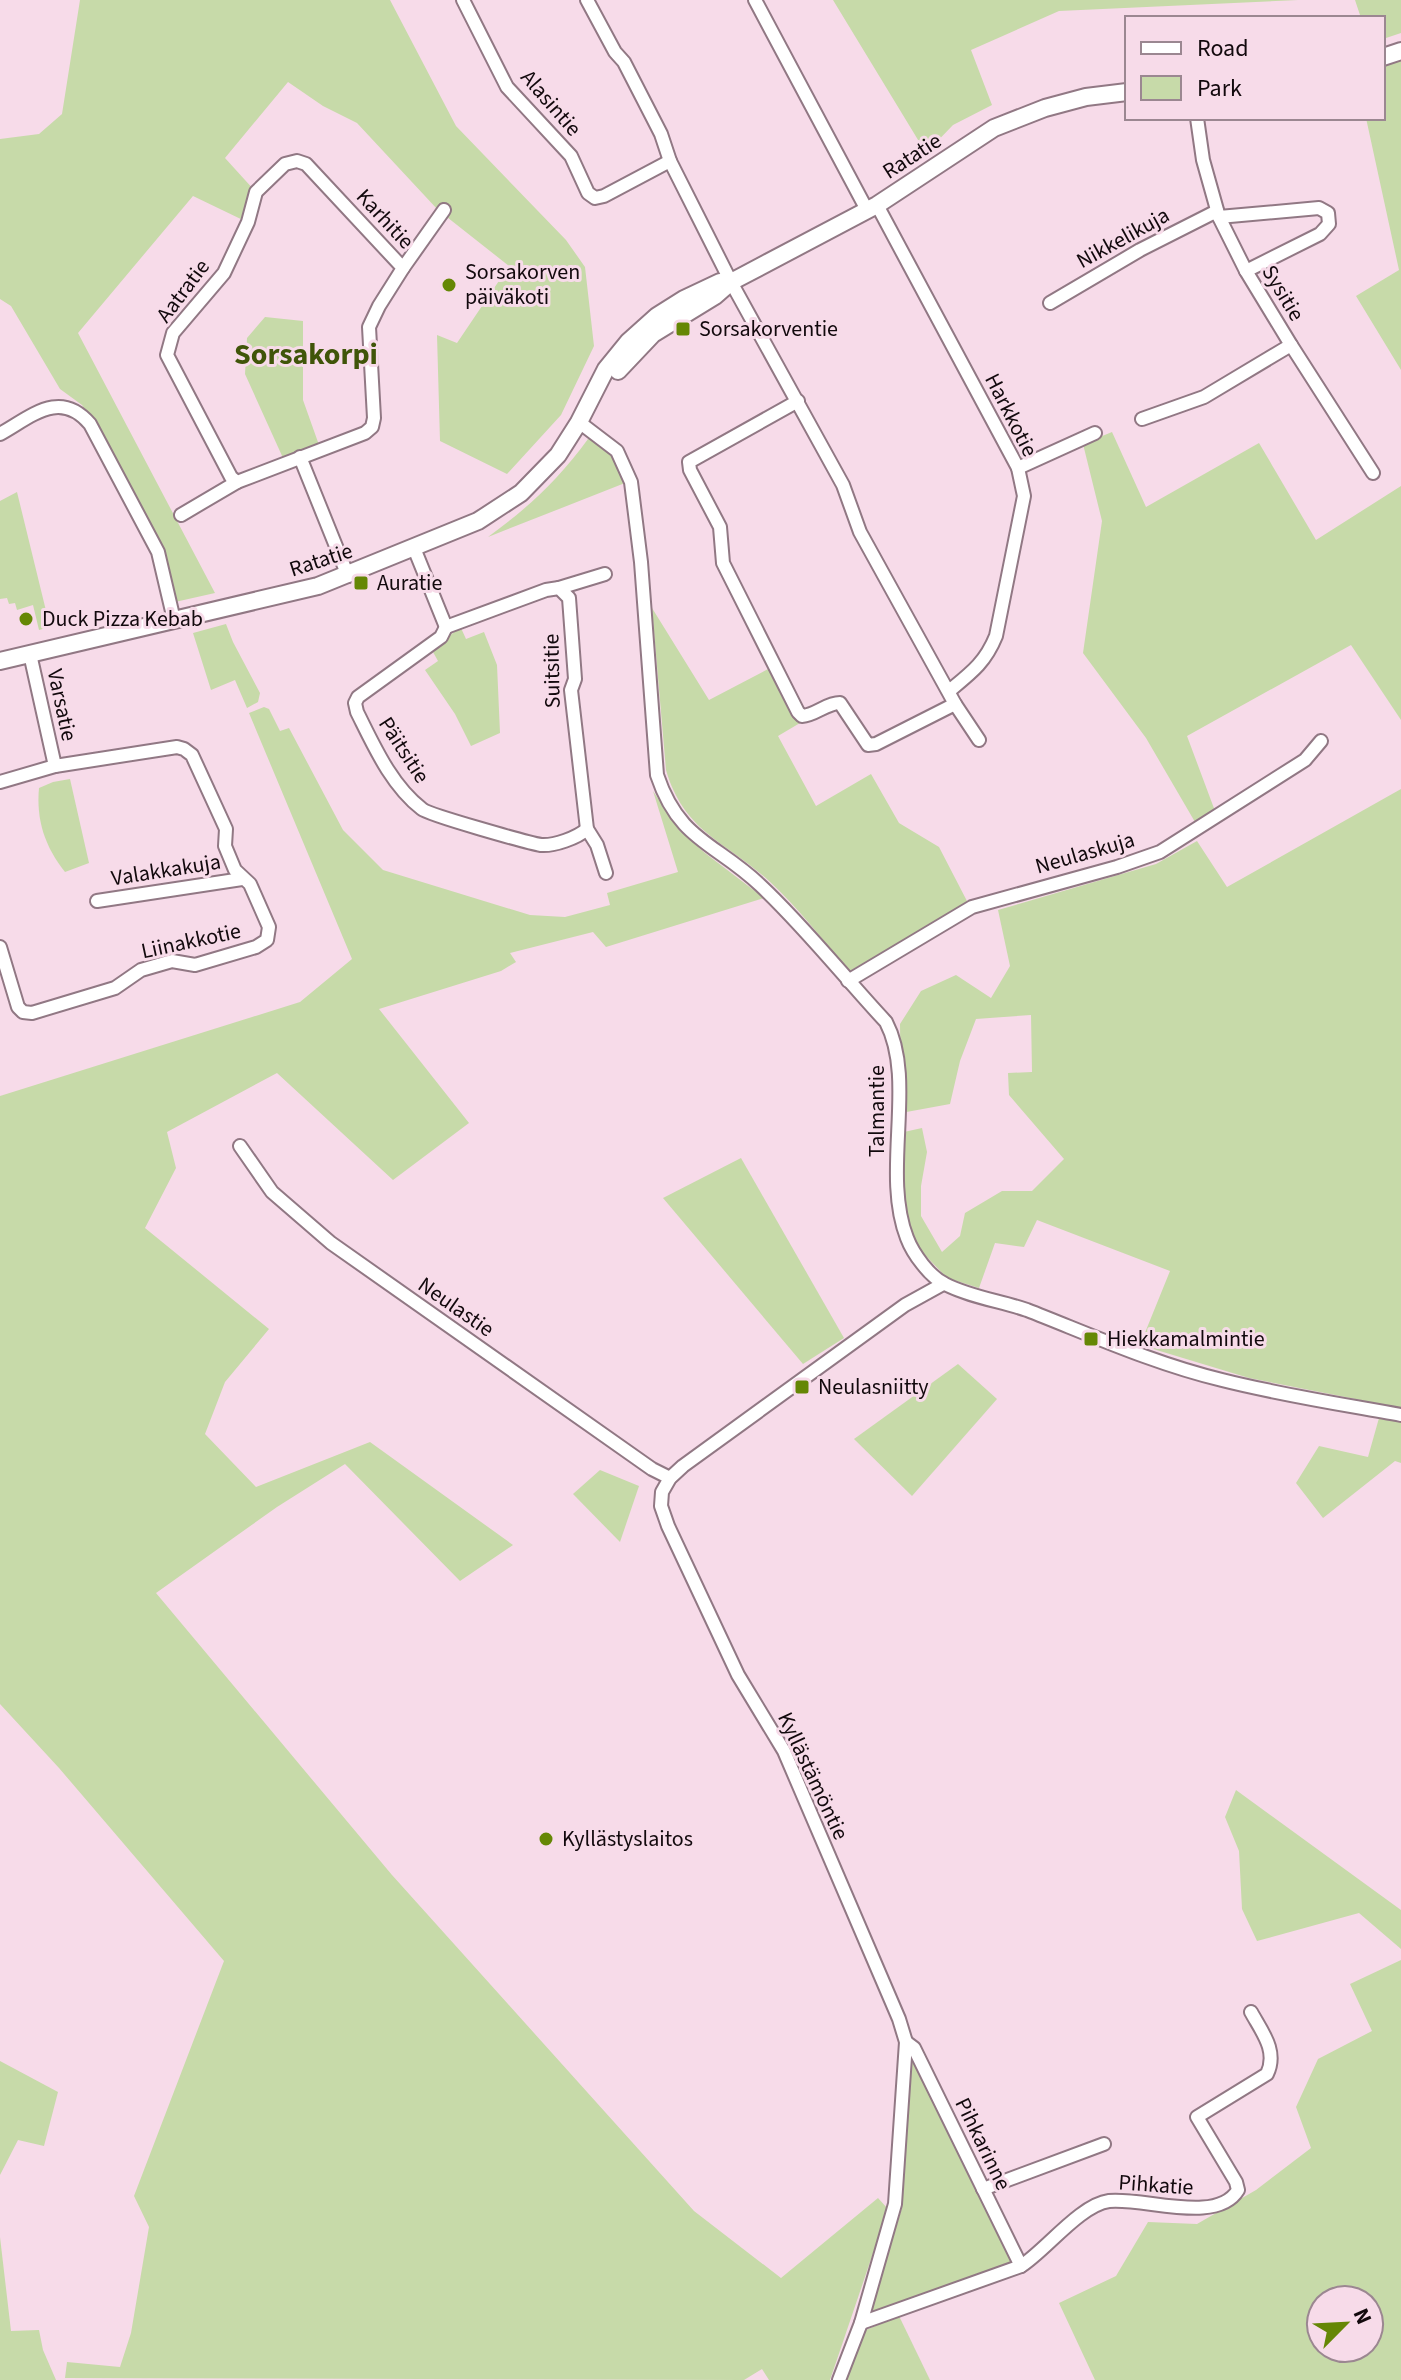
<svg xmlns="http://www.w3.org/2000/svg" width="1401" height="2380" viewBox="0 0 1401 2380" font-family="'Source Sans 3',sans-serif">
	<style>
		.green { fill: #c7daa9; fill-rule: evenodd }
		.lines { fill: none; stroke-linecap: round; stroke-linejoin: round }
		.minor-casing { stroke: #917884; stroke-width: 16 }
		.tertiary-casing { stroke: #917884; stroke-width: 20 }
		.minor { stroke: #fff; stroke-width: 12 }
		.tertiary { stroke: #fff; stroke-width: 16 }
		.poi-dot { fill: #658705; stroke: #f7dbe9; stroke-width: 3 }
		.labels { text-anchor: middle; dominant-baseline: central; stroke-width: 6; stroke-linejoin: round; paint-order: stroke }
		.street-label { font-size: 22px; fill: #12090d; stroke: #f7dbe9 }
		.poi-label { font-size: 22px; fill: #12090d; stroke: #f7dbe9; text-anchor: start }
		.district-label { font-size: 30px; font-weight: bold; fill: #405509; stroke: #f7dbe9 }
	</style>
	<rect width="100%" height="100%" fill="#f7dbe9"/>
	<g class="green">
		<polygon points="80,0 390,0 456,126 566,240 585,267 594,346 561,415 507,474 440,441 437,335 457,343 509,266 438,210 357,123 323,106 288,82 225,158 255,191 247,222 193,196 78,333 215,593 175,602 94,421 82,405 60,389 11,306 0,299 0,139 39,134 62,114"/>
		<polygon points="833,0 1298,0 1059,11 971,50 992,105 953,125 926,153"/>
		<polygon points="1355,0 1401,0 1401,33 1383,39 1383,18 1361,18"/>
		<polygon points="1401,60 1401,370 1356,296 1399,270 1366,118 1383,118 1383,66"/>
		<polygon points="265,317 303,321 303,400 319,445 283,458 245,374 247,338"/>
		<polygon points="1112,432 1146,507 1259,443 1316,540 1401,486 1401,720 1351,645 1187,736 1215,811 1195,822 1146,738 1083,653 1102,521 1083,444"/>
		<path d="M588,439H592L609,450L625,483L488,537C529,507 558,480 588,439Z"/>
		<polygon points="17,492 50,627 39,630 33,605 17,610 15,603 9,604 7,598 0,599 0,501"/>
		<path d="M652,608L709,700L770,668L800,723L778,736L816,806L871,774L899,823L939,847L968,903L850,971C823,941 797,906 768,880C726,842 684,832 666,770Z"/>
		<polygon points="226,624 233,642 260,693 258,702 247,708 235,680 211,690 193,633"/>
		<path d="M461,628L466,639L484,632L497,665L500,733L471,746L455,714L425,670L438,661L433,652C444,644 448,634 461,628Z"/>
		<polygon points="264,707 269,709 280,731 289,728 343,830 383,870 530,915 565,917 610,905 607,893 678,872 653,791 679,830 705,853 764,898 606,947 593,932 510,953 516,962 501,971 379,1009 469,1123 393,1180 277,1073 167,1132 176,1168 145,1228 269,1329 225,1382 205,1434 256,1487 370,1442 513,1545 460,1581 345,1464 277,1507 156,1593 392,1875 694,2211 781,2278 878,2198 888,2209 830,2380 769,2380 762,2369 744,2380 65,2378 67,2362 120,2367 131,2333 149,2227 134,2196 224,1961 59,1768 0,1704 0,1096 300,1002 352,959 249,713"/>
		<path d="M70,779L89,863L65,872C45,847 36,820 39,788L53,782Z"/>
		<polygon points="1401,789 1401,1408 1249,1378 1140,1345 1170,1271 1037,1220 1024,1247 995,1243 979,1288 947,1278 923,1253 911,1237 904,1188 904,1132 922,1128 927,1152 921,1186 921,1216 942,1252 960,1236 965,1213 1002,1191 1032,1191 1064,1159 1009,1095 1008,1073 1032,1072 1031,1015 976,1019 960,1061 950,1104 901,1113 900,1024 921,991 956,975 991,998 1010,966 998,910 1156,864 1197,841 1227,887"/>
		<polygon points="741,1158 844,1338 803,1364 663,1198"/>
		<polygon points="958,1364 997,1399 912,1496 854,1439"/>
		<polygon points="1379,1418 1401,1422 1401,1463 1395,1461 1323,1518 1296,1483 1319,1446 1368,1457"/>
		<polygon points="600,1470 639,1486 620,1542 573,1494"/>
		<polygon points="1236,1790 1401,1910 1401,1949 1359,1913 1257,1941 1242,1909 1239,1851 1225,1817"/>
		<path d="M1401,1960V2380H1095L1059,2303L1116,2276L1148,2222L1197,2224L1256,2190L1311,2148L1296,2107L1318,2059L1372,2031L1350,1984ZM1321,2300H1369V2348H1321Z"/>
		<polygon points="912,2059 1016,2265 869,2315 902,2208"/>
		<polygon points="0,2061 58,2092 44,2146 18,2140 0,2175"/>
		<polygon points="0,2237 11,2331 39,2330 43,2350 56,2380 0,2380"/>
		<polygon points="899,2316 930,2380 846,2380 866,2330"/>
	</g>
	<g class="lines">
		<defs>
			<g id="minor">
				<polyline points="463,0 507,87 571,156 588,193 595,198 604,196 670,161"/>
				<polyline points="587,0 615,52 624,62 661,134 670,161 731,282 843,485 860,532 955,704 979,740"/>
				<polyline points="755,0 867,210"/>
				<polyline points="1197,118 1203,160 1219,217 1246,271 1291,345 1373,473"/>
				<polygon points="297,161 306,164 403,268 379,306 369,327 374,418 372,427 365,433 237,482 231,477 167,355 173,333 224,273 248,222 256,192 285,164"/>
				<path d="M877,205L1018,468L1024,496L996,636C985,663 971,673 949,691"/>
				<polyline points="1219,217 1319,208 1328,213 1329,224 1320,234 1246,271"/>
				<polyline points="403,268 444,210"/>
				<polyline points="1050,303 1140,250 1217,211"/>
				<path d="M798,401L689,462L690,470L720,527L723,563L798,712L802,716C816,715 826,703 840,703L868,745L876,744L955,704"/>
				<polyline points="1142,419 1204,397 1291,345"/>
				<path d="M579,422L617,451L631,482L641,562L657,775C679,841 716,843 760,885C805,927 844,977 886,1022C917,1081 881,1172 907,1238C913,1254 930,1277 945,1284C970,1297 1001,1301 1027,1310C1091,1335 1155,1364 1222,1380C1281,1395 1341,1404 1401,1415"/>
				<path d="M0,434C32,416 60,389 90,424L158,552L174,620"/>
				<polyline points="300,457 348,576"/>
				<polyline points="1018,468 1095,433"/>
				<polyline points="181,515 237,482"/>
				<polyline points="414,548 446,627"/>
				<polyline points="559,588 605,574"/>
				<path d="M446,627L441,637L358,697L355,703L357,712C374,746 391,785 422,809C429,815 529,843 541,845C554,846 577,838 587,829"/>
				<polyline points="446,627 546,590 559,588 569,598 575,679 571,690 587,829 597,845 606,873"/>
				<polyline points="30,654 55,766"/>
				<polyline points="0,782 55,766 177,747 184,749 192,755 226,829 225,846 235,870 250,884 269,927 267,940 256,947 195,965 172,961 141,970 115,988 32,1013 23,1012 18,1007 0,947"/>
				<polyline points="97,901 242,879"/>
				<polyline points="848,981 972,907 1117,867 1160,852 1305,760 1321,741"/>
				<polyline points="240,1146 272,1192 331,1243 652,1469 670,1478"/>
				<polyline points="906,2042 914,2048 1021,2266"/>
				<polyline points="983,2189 1104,2144"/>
				<path d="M861,2323L1021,2266C1046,2250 1080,2205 1109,2201C1144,2197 1217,2225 1238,2190L1236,2182L1197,2117L1267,2074C1278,2051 1262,2032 1251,2012"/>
				<polyline points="839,2380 861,2323 895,2204 906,2042 899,2019 784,1751 738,1675 668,1526 661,1506 662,1492 670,1478 683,1466 905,1305 943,1284"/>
			</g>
			<g id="tertiary">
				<polyline points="1383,57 1401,51"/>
				<polyline points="618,371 653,334 715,296 731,282 877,205 994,128 1045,108 1086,97 1127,92"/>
				<polyline points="0,661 318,586 478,521 521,493 558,455 579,422 606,369 628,342 657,316 684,299 720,282 731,282"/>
			</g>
		</defs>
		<use href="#minor" class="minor-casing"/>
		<use href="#tertiary" class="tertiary-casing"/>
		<use href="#minor" class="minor"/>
		<use href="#tertiary" class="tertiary"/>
	</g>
	<g class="poi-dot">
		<circle cx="449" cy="285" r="8"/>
		<rect x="675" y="321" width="16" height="16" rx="4"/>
		<rect x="353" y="575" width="16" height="16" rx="4"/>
		<circle cx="26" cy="619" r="8"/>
		<rect x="1083" y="1331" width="16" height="16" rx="4"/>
		<rect x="794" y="1379" width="16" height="16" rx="4"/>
		<circle cx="546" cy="1839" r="8"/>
	</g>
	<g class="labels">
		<g class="street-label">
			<text transform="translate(551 103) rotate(49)">Alasintie</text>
			<text transform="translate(912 156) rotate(-33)">Ratatie</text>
			<text transform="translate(385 219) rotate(47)">Karhitie</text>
			<text transform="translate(1123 238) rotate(-29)">Nikkelikuja</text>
			<text transform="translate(183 291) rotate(-53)">Aatratie</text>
			<text transform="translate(1283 293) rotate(59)">Sysitie</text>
			<text transform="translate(1011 415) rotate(63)">Harkkotie</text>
			<text transform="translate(321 560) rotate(-18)">Ratatie</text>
			<text transform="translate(552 671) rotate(-91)">Suitsitie</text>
			<text transform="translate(62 705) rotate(78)">Varsatie</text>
			<text transform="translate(404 750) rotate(57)">Päitsitie</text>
			<text transform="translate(1085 853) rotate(-16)">Neulaskuja</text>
			<text transform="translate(166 870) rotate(-9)">Valakkakuja</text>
			<text transform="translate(191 941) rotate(-12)">Liinakkotie</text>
			<text transform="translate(877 1111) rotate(-90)">Talmantie</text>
			<text transform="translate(456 1307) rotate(35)">Neulastie</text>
			<text transform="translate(813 1776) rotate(65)">Kyllästämöntie</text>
			<text transform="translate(983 2144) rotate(64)">Pihkarinne</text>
			<text transform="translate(1156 2185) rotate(4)">Pihkatie</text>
		</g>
		<g class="poi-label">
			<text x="465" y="272">Sorsakorven<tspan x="465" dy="25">päiväkoti</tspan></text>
			<text x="699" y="329">Sorsakorventie</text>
			<text x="377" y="583">Auratie</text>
			<text x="42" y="619">Duck Pizza Kebab</text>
			<text x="1107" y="1339">Hiekkamalmintie</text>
			<text x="818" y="1387">Neulasniitty</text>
			<text x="562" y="1839">Kyllästyslaitos</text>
		</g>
		<g class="district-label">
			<text x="306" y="354">Sorsakorpi</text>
		</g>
	</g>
	<rect x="1125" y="16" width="260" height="104" fill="#f7dbe9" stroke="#9b8791" stroke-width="2"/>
	<rect x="1141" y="42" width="40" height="12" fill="#ffffff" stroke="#9b8791" stroke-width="2"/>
	<text x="1197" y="56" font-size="24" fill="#12090d">Road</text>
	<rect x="1141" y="76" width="40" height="24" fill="#c7daa9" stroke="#9b8791" stroke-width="2"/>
	<text x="1197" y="96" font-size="24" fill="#12090d">Park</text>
	<g transform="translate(1345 2324) rotate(66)"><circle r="38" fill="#f7dbe9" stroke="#9b8791" stroke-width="2"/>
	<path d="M0-6L14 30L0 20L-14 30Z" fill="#658705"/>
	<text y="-12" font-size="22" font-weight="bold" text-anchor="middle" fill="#12090d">N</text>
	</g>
</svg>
